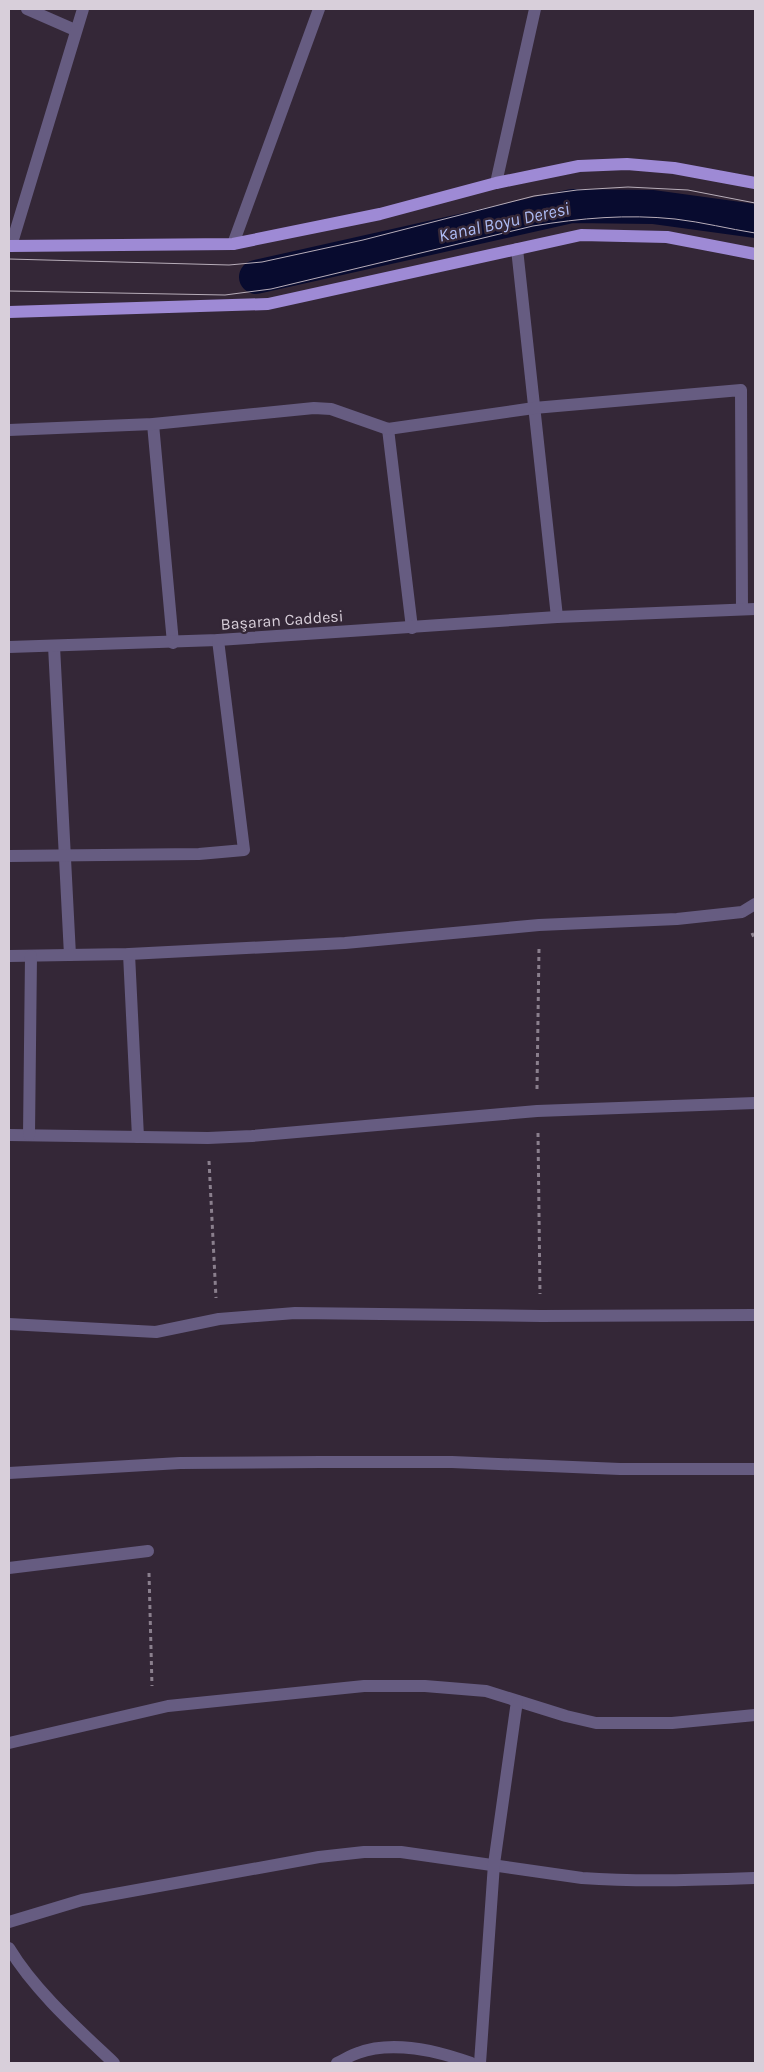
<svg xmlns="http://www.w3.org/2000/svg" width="764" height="2072" viewBox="0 0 764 2072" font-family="Karla,sans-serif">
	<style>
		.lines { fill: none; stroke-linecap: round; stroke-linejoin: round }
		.canal { stroke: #080b2f; stroke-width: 34 }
		.path { stroke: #8a7f8d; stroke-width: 3; stroke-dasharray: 4 4; stroke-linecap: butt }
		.minor { stroke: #665c81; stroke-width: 12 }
		.major { stroke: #9e8ad5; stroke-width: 12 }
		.tram { stroke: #b7adb9; stroke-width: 1 }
		.labels { text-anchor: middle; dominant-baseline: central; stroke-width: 5; stroke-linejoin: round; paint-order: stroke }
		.street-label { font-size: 16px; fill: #d8cfda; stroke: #342737 }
		.water-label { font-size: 18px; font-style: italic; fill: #adbbf3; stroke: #342737 }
	</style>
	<rect width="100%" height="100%" fill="#342737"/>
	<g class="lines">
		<polyline class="canal" points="256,277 572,206 653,207 755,221"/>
		<g class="path">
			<polyline points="752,933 755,940"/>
			<polyline points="537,1089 539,948"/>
			<polyline points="538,1133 540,1294"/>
			<polyline points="209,1161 216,1298"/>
			<polyline points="149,1573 152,1686"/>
		</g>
		<g class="minor">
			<polyline points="27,9 75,30"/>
			<polyline points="496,183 535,9"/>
			<polyline points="233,244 319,9"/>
			<polyline points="11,246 83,9"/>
			<polyline points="517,249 557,617"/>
			<polyline points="153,424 173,643"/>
			<polyline points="388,429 412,628"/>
			<polyline points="9,430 153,424 314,408 331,409 388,429 534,408 741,390 742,609"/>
			<polyline points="54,646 70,955"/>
			<polyline points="9,647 218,640 557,617 755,609"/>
			<polyline points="9,856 199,854 244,850 218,640"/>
			<polyline points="129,954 138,1137"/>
			<polyline points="9,956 129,954 345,943 539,925 677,919 742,912 755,904"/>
			<polyline points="9,1135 208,1138 252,1136 537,1111 755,1103"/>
			<polyline points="29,1135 31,956"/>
			<polyline points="9,1324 156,1332 219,1319 295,1313 541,1316 755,1315"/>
			<polyline points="9,1473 180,1463 321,1462 452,1462 620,1469 755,1469"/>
			<polyline points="9,1568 148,1551"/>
			<polyline points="9,1743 168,1706 364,1686 425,1686 486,1691 566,1716 596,1723 672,1723 755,1715"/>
			<path d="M9,1922L82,1900L319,1857L364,1852H401L582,1878C640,1882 697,1880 755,1878"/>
			<path d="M9,1948C35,1991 78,2029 114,2063"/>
			<path d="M337,2063C344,2060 351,2055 358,2053C392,2040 438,2051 471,2063"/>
			<polyline points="480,2063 494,1864 517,1701"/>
		</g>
		<g class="major">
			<polyline points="9,246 233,244 380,214 496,183 579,166 627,164 674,168 755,183"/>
			<polyline points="9,312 268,304 581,235 667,237 755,254"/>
		</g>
		<g class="tram">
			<polyline points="9,259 229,265 262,262 363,240 534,196 577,190 628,187 688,190 755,203"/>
			<path d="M9,291L225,295L271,289L533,226C581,218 627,214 675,219C702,222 729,229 755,233"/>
		</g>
	</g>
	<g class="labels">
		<g class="street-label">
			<text transform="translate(282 620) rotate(-4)">Başaran Caddesi</text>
		</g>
		<g class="water-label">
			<text transform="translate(504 222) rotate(-12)">Kanal Boyu Deresi</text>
		</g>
	</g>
	<rect width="764" height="2072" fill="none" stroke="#d8cfda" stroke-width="20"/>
</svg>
